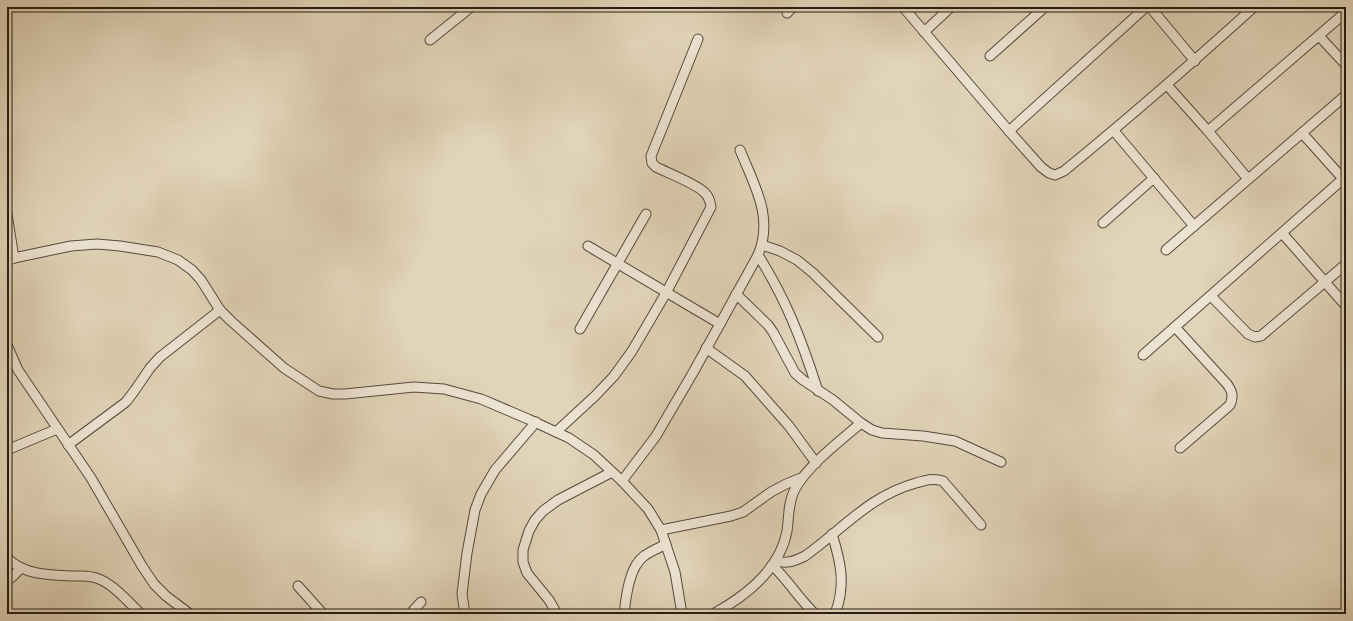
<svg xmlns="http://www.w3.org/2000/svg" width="1353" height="621" viewBox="0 0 1353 621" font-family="'IM FELL Double Pica',serif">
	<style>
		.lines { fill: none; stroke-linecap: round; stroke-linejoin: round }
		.street-casing { stroke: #554a3c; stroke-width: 11 }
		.street { stroke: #ece3d1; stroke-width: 9 }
	</style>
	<rect width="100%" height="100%" fill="#e1d4b8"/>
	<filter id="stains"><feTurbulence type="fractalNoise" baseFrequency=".005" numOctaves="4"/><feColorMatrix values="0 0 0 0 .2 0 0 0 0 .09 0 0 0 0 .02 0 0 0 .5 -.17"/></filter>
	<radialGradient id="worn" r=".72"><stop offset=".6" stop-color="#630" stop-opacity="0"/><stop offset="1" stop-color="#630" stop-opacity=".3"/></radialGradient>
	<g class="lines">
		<defs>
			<g id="street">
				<path d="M903,7L1009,131L1041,167L1049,173L1055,175L1064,171C1129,118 1192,63 1254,7"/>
				<polyline points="1150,7 1195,61"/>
				<polyline points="787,13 793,7"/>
				<polyline points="924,32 951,7"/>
				<polyline points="1319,36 1346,65"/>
				<polyline points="430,40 471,7"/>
				<polyline points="990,56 1045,7"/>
				<polyline points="1167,85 1208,131 1248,179"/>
				<polyline points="1009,131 1146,7"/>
				<polyline points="1114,131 1194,226"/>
				<polyline points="1208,131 1346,12"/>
				<polyline points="1302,133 1346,182"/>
				<polyline points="7,214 14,258"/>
				<polyline points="1103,223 1154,178"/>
				<polyline points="1282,233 1346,306"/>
				<polyline points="762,245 780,251 797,260 813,273 878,337"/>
				<polyline points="588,246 720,324"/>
				<polyline points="1166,250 1346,95"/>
				<path d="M758,255C786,299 802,341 818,391"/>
				<polyline points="7,261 14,258 71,246 97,244 120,246 158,252 178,260 192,270 201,280 220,310 231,321 284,368 319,391 333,394 345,394 414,387 444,389 481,399 528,419 569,438 594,455 622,481 648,509 661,530 675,572 682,614"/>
				<polyline points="736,294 768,325 773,332 795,373 803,380 833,400 861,423 872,430 882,433 923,436 955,441 1001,462"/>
				<polyline points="1211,296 1248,334 1255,337 1261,336 1346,264"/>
				<path d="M1175,327L1227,384C1232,391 1234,396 1230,405L1180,448"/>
				<polyline points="580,329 646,214"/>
				<polyline points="7,345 18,370 91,478 142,566 154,584 166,596 190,614"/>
				<polyline points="706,348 745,376 789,426 816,463"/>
				<polyline points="1143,355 1343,179"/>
				<path d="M556,432L595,396L614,376L632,351L666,293L711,207C710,202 710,198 705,193C697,184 668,173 656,167L652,163L651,156L698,39"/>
				<polyline points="68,445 126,402 135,390 150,368 160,357 220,310"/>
				<polyline points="7,450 57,429"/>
				<path d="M622,481L656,436L694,371L758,255C774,217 754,185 740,150"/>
				<polyline points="661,530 731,516 743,512 771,492 786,484 801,478"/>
				<path d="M832,534C841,563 846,585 835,614"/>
				<path d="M7,558C26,576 50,575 74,576C81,576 89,575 96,578C113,583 128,602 141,614"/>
				<path d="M776,561C787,564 795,561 805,556C843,529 869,496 916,483C926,480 933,478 943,481L981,525"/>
				<path d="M772,565C788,580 799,599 815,614"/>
				<polyline points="7,581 13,576 21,568"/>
				<polyline points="298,586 323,614"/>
				<polyline points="410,614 421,602"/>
				<polyline points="465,614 462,594 467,553 475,510 481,494 495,470 536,422"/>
				<polyline points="557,614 549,600 527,573 523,562 523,550 529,531 535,520 543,511 558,500 612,472"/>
				<path d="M624,614C626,597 629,567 644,556C651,551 659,548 666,544"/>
				<path d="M713,614C746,596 780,569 787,531C789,517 788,502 795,489C808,465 840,441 861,423"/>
			</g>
		</defs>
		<use href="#street" class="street-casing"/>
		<use href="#street" class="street"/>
	</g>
	<rect width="1353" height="621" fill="none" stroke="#e1d4b8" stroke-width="24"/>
	<rect x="8" y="8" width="1337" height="605" fill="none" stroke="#261c13" stroke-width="2"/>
	<rect x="12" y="12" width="1329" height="597" fill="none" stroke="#261c13"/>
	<rect width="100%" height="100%" filter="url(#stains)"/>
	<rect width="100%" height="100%" fill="url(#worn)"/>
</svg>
